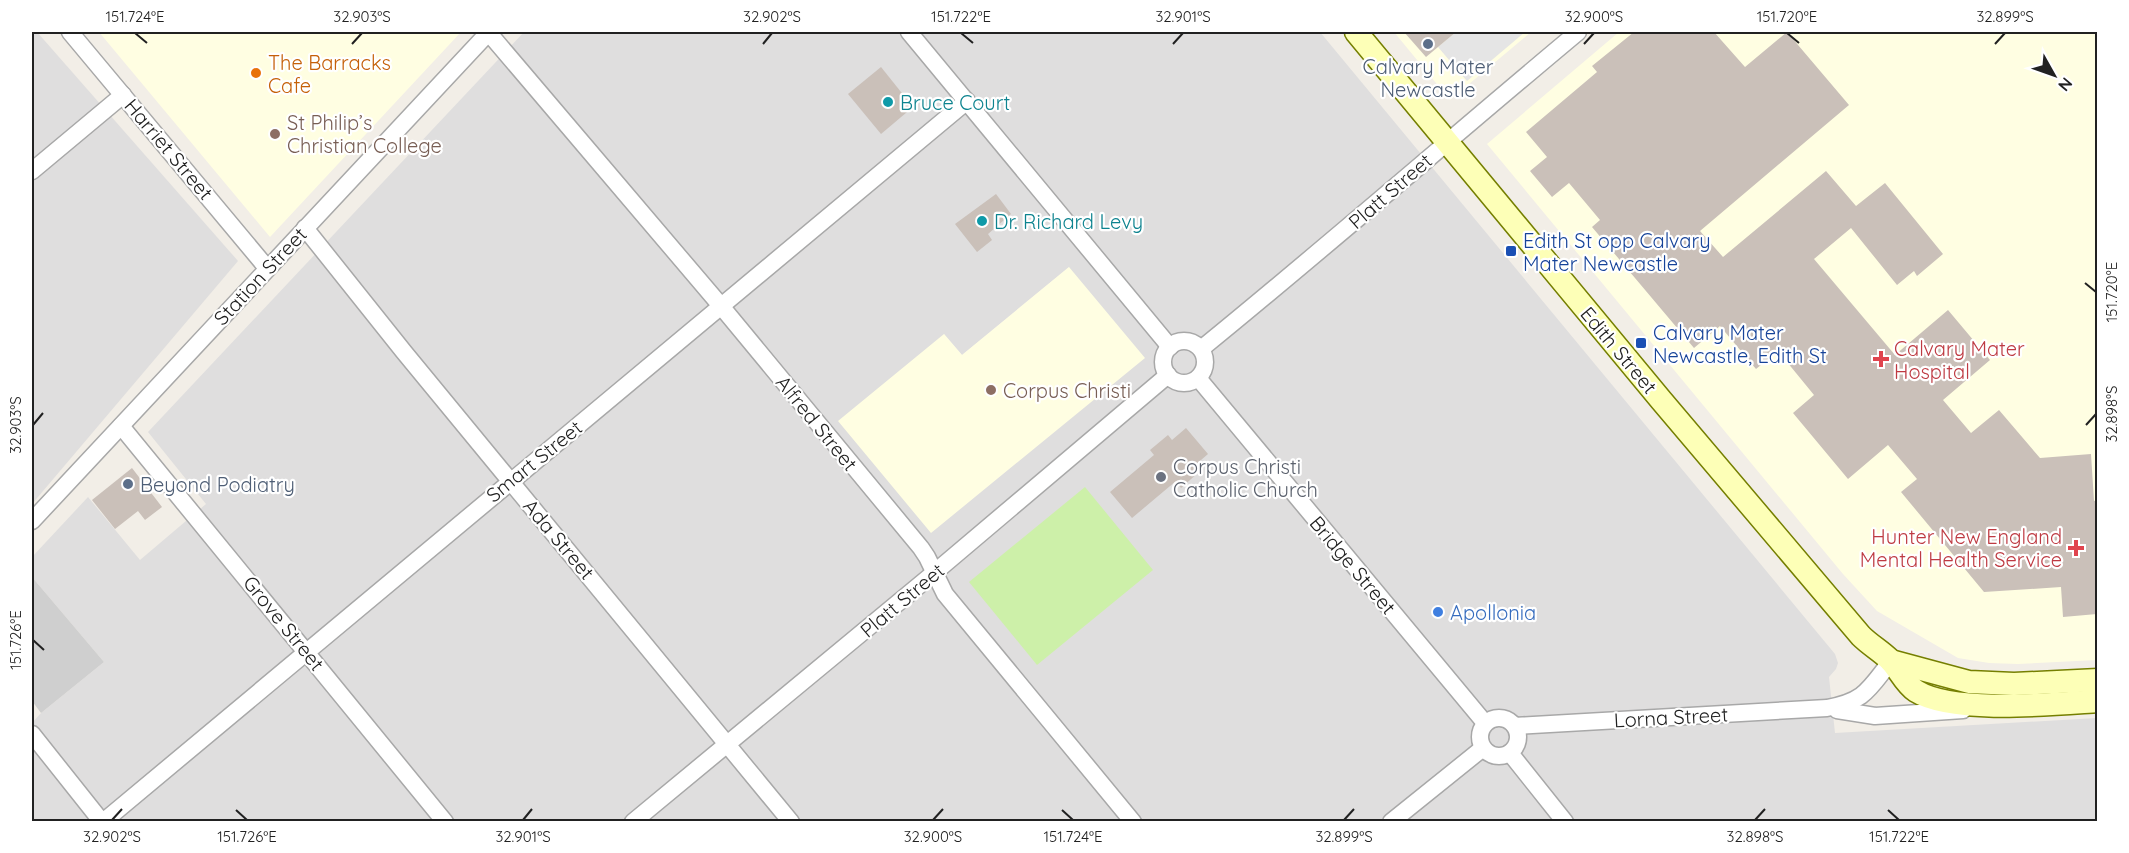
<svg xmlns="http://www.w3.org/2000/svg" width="2129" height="853" viewBox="0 0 2129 853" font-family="Quicksand,sans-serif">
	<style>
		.residential { fill: #dfdede; fill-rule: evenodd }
		.education { fill: #fffee2 }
		.religious { fill: #cfcfcf }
		.grass { fill: #cdf0a9 }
		.parking { fill: #e5e5e5 }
		.building { fill: #cac0b9 }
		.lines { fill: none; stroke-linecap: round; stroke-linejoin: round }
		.street-casing { stroke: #a8a8a8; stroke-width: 19 }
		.secondary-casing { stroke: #757f00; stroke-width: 25 }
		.street { stroke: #fff; stroke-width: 16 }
		.secondary { stroke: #fdffb7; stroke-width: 22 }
		.ticks { fill: none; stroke: #212121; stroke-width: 2 }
		.service-dot { fill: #5c6f8a; stroke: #fff; stroke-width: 2 }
		.food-dot { fill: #e8710a; stroke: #fff; stroke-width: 2 }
		.culture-dot { fill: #0f9aa8; stroke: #fff; stroke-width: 2 }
		.education-dot { fill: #8d6e63; stroke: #fff; stroke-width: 2 }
		.transit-dot { fill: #1a4fb4; stroke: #fff; stroke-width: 2 }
		.health-dot { fill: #e0444e; stroke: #fff; stroke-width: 2 }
		.worship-dot { fill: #6b7280; stroke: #fff; stroke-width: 2 }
		.shop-dot { fill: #3f7fe0; stroke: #fff; stroke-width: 2 }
		.labels { text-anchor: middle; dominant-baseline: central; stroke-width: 4.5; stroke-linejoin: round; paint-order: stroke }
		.food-label { font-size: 20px; fill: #c56008; stroke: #fff; text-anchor: start }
		.service-label { font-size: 20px; fill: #4e5e75; stroke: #fff }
		.culture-label { font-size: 20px; fill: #0d838f; stroke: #fff; text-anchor: start }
		.education-label { font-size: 20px; fill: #785e54; stroke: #fff; text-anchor: start }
		.street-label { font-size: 20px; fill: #212121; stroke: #fff }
		.transit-label { font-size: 20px; fill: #164399; stroke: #fff; text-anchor: start }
		.health-label { font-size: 20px; fill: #be3a42; stroke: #fff; text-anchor: start }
		.worship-label { font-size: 20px; fill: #5b616d; stroke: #fff; text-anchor: start }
		.shop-label { font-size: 20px; fill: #366cbe; stroke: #fff; text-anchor: start }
		.neatline { fill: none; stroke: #212121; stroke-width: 2 }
		.ticks-label { font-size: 15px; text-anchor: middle; fill: #212121 }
	</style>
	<rect width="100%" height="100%" fill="#f2eee7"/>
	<g class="residential">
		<polygon points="32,32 37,32 238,261 32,504"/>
		<path d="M524,32H1320L1835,654L1838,663L1836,669L1829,677L1835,733L2097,718L2098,821L32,822V723L41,713L104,662L32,577V557L88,497L140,560L206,504L148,432ZM1069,267L931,532L944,334L962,355Z"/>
	</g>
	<g class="education">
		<polygon points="99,32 461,32 270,237"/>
		<polygon points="1394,32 1531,32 1450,100"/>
		<polygon points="1619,32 2097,32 2097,660 2018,664 1989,663 1958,658 1877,611 1843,574 1487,144"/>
		<polygon points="1069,267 1145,358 931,533 838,421 944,334 962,355"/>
	</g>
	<polygon class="religious" points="32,577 104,662 41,713 32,701"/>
	<polygon class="grass" points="1085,487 1153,570 1037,665 969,582"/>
	<polygon class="parking" points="1456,32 1525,32 1467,81 1438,47"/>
	<g class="building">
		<polygon points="1404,32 1456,32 1426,57"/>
		<polygon points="1634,32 1714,32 1745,67 1787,32 1849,105 1700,231 1723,257 1826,171 1856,206 1885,183 1943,254 1917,276 1914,271 1897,285 1851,228 1814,259 1895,355 1948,310 1990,360 1943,400 1971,433 1999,410 2040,458 2091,454 2094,501 2097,500 2097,614 2063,617 2061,587 1984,592 1901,492 1917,479 1888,445 1848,479 1793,413 1814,395 1778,351 1756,369 1720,326 1694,348 1592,227 1600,220 1569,183 1552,197 1530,171 1547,157 1526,132 1597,72 1592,66"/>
		<polygon points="881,67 913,107 881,134 848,94"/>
		<polygon points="996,194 1011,214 988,234 992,240 977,252 955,224"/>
		<polygon points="1186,428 1208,454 1194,466 1199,472 1181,488 1176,481 1132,518 1110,492 1154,455 1150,450 1168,435 1172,440"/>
		<polygon points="132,468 162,507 145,520 138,511 115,529 92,500"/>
	</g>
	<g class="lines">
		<defs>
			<g id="street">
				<polyline points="70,32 267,268"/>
				<polyline points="488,32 721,306 921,548 927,557 945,594 1133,822"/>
				<polyline points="909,32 1170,347"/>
				<polyline points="32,171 123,95"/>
				<polyline points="305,228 404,352 791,822"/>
				<circle cx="1184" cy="362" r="21"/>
				<path d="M1201,349C1329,245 1452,137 1578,32"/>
				<polyline points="1198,378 1485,723"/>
				<polyline points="121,426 445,822"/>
				<polyline points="32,521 489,32"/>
				<polyline points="1837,710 1875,716 1963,710"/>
				<circle cx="1499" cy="737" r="19"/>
				<path d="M1515,726L1827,708C1865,701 1868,690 1891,661"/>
				<polyline points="32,734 102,822"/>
				<polyline points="1510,753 1565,822"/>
				<polyline points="103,822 967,101"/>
				<polyline points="633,822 934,573 1168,375"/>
				<polyline points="1391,822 1483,748"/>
			</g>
			<g id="secondary">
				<path d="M1356,32L1661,400L1861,636C1870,645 1881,651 1890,660C1899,669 1905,684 1916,691C1953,714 2053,704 2098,701"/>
				<polyline points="1891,661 1969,682 2014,684 2098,680"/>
			</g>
		</defs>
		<use href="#street" class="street-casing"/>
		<use href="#secondary" class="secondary-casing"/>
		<use href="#street" class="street"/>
		<use href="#secondary" class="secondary"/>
	</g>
	<path class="ticks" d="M135,33L147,43M961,33L973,43M1787,33L1799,43M352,44L362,33M763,44L772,33M1173,44L1183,33M1584,44L1594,33M1995,44L2005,33M2085,283L2096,292M33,425L43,413M2086,425L2096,414M33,640L44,650M236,810L247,820M1062,810L1073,820M1888,810L1899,820M112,820L122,809M523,820L532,809M933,820L943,809M1344,820L1354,809M1755,820L1765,809"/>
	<g class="service-dot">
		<circle cx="1428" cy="44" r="6"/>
		<circle cx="128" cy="484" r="6"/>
	</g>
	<circle class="food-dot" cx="256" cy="73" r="6"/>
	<g class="culture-dot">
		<circle cx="888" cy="102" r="6"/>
		<circle cx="982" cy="221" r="6"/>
	</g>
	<g class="education-dot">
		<circle cx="275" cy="134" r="6"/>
		<circle cx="991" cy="390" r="6"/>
	</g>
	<g class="transit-dot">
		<rect x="1505" y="245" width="12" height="12" rx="3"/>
		<rect x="1635" y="337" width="12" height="12" rx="3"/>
	</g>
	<g class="health-dot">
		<path d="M1878 350h6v6h6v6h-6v6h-6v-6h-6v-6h6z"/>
		<path d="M2073 539h6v6h6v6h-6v6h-6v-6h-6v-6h6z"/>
	</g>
	<circle class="worship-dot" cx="1161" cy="477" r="6"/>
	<circle class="shop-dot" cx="1438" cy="612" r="6"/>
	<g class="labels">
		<g class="food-label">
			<text x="268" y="62">The Barracks<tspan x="268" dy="23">Cafe</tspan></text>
		</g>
		<g class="service-label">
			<text x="1428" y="66">Calvary Mater<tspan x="1428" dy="23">Newcastle</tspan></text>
			<text x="140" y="484" text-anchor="start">Beyond Podiatry</text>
		</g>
		<g class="culture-label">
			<text x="900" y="102">Bruce Court</text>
			<text x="994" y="221">Dr. Richard Levy</text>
		</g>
		<g class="education-label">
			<text x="287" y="122">St Philip’s<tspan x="287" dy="23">Christian College</tspan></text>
			<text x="1003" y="390">Corpus Christi</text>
		</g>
		<g class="street-label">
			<text transform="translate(169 149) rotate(50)">Harriet Street</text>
			<text transform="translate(1390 191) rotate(-41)">Platt Street</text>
			<text transform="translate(260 276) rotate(-47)">Station Street</text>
			<text transform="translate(1619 350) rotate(50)">Edith Street</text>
			<text transform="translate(817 423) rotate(51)">Alfred Street</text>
			<text transform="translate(534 461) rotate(-39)">Smart Street</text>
			<text transform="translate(559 539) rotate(50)">Ada Street</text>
			<text transform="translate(1353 565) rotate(50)">Bridge Street</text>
			<text transform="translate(902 600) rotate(-40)">Platt Street</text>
			<text transform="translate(284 623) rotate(51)">Grove Street</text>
			<text transform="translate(1671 717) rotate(-3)">Lorna Street</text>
		</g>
		<g class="transit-label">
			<text x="1523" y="240">Edith St opp Calvary<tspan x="1523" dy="23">Mater Newcastle</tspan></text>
			<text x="1653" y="332">Calvary Mater<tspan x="1653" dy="23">Newcastle, Edith St</tspan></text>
		</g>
		<g class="health-label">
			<text x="1894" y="348">Calvary Mater<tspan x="1894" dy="23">Hospital</tspan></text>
			<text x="2062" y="536" text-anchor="end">Hunter New England<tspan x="2062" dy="23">Mental Health Service</tspan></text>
		</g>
		<g class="worship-label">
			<text x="1173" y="466">Corpus Christi<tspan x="1173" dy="23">Catholic Church</tspan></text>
		</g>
		<g class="shop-label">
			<text x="1450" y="612">Apollonia</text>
		</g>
	</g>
	<rect width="2129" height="853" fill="none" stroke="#ffffff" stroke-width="66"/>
	<g transform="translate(2054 75) rotate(130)" stroke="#ffffff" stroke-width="4.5" paint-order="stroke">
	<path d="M0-4.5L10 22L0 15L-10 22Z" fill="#212121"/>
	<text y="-9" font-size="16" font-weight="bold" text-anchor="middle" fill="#212121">N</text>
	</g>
	<rect x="33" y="33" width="2063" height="787" class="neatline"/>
	<g class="ticks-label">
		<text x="135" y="22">151.724°E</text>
		<text x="362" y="22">32.903°S</text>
		<text x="772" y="22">32.902°S</text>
		<text x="961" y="22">151.722°E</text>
		<text x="1183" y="22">32.901°S</text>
		<text x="1594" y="22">32.900°S</text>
		<text x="1787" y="22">151.720°E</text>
		<text x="2005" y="22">32.899°S</text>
		<text transform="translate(2112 292) rotate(-90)" y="5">151.720°E</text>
		<text transform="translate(2112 414) rotate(-90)" y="5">32.898°S</text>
		<text transform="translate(16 425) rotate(-90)" y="5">32.903°S</text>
		<text transform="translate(16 640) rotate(-90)" y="5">151.726°E</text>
		<text x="112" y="842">32.902°S</text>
		<text x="247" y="842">151.726°E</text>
		<text x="523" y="842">32.901°S</text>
		<text x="933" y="842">32.900°S</text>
		<text x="1073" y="842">151.724°E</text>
		<text x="1344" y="842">32.899°S</text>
		<text x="1755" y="842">32.898°S</text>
		<text x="1899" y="842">151.722°E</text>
	</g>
</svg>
